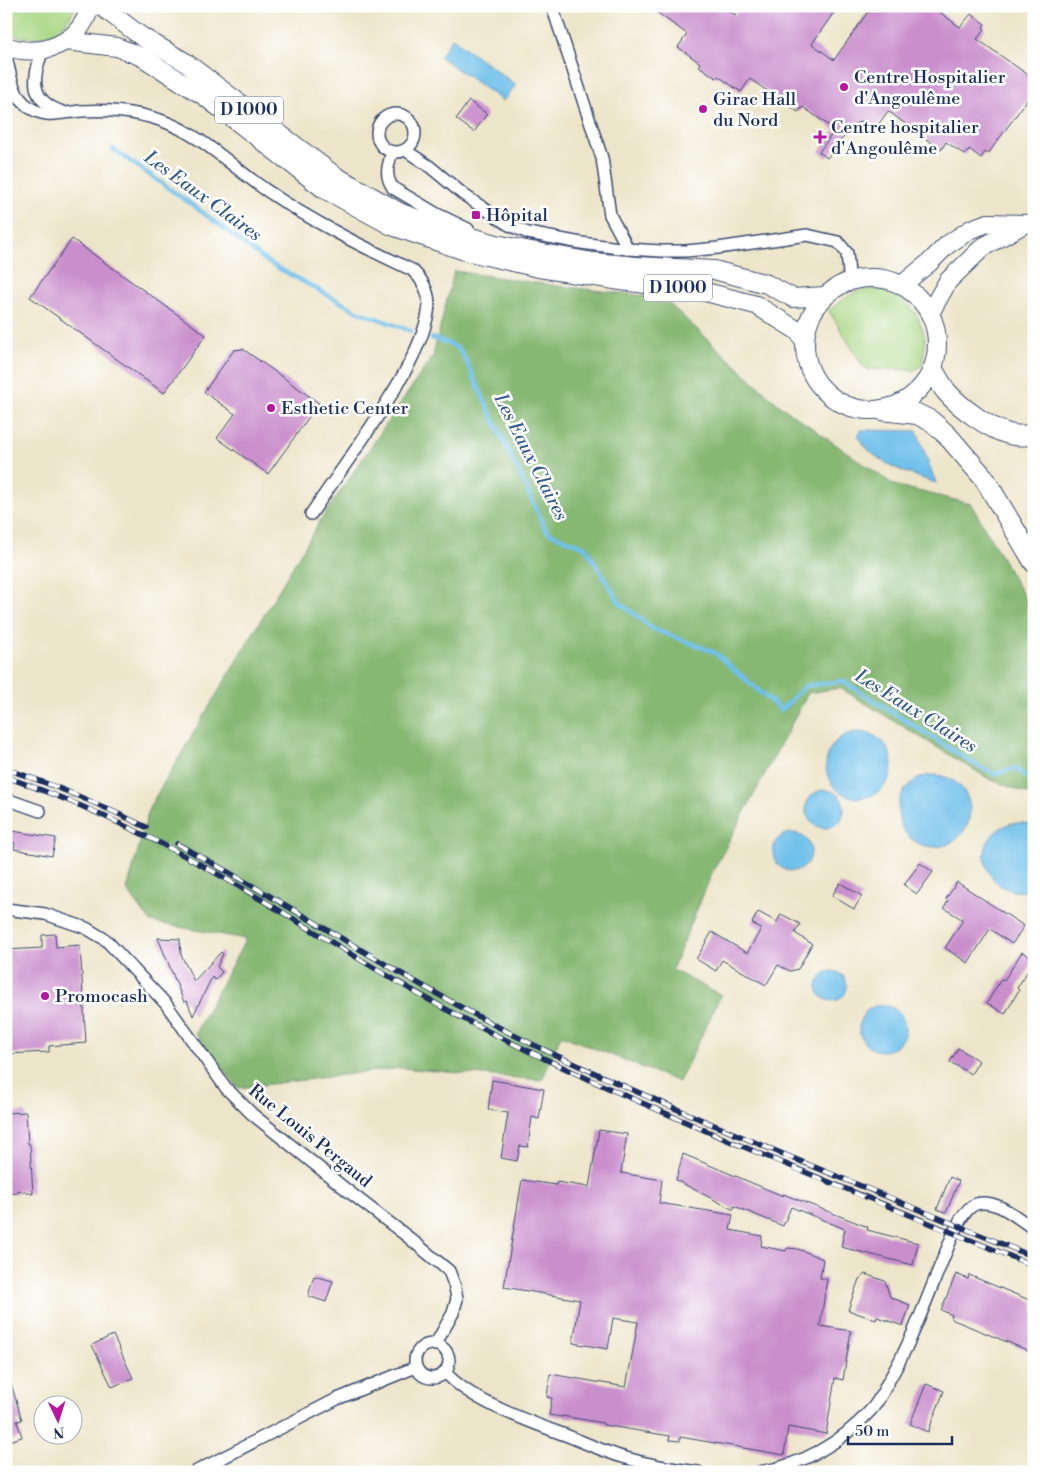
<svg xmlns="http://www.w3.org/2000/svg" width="1040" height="1478" viewBox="0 0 1040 1478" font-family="'Libre Bodoni',serif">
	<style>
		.green { fill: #a9d784; stroke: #628371 }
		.forest { fill: #86b872; stroke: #507468 }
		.water { fill: #6ec0ea; stroke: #4478a4 }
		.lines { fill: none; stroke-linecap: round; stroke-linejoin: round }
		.stream { stroke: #6ec0ea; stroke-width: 4.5 }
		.building { fill: #c98ecc }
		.street-casing { stroke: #3a4a6e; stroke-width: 14 }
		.primary-casing { stroke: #3a4a6e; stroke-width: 20 }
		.highway-casing { stroke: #3a4a6e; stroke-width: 22 }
		.street { stroke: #fff; stroke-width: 11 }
		.primary { stroke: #fff; stroke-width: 18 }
		.highway { stroke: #fff; stroke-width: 20 }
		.rail-casing { stroke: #1b2f5e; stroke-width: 5.5 }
		.rail { stroke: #fff; stroke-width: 4; stroke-dasharray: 11; stroke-linecap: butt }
		.poi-dot { fill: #b5179e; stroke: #fff; stroke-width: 2 }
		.labels { text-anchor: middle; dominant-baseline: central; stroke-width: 5; stroke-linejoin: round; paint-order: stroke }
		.shield { fill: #fff; stroke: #5f6d8e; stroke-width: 1 }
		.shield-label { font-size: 16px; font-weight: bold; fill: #1b2f5e }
		.poi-label { font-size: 18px; fill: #1b2f5e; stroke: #fff; text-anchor: start }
		.street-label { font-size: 18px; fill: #1b2f5e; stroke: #fff }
		.water-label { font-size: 19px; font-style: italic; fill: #345a88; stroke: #fff }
	</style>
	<rect width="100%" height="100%" fill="#fff"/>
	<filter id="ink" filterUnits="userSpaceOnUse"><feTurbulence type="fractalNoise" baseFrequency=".02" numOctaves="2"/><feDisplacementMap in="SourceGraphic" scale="10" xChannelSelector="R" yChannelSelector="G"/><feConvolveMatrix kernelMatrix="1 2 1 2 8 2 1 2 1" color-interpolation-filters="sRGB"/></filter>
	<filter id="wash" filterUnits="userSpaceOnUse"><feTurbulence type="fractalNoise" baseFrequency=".0096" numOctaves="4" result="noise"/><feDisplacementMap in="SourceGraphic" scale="20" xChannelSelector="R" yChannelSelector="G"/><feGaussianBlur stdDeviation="1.12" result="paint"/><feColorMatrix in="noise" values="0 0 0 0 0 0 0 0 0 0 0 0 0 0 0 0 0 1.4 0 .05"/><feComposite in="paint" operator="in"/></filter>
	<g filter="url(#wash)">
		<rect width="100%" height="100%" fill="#ede5c9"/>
		<g class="green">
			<path d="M6,6H75C64,37 34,44 6,32Z"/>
			<path d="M866,289C871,289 877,289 882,290C907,295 922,317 925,341C925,349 923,358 922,365L914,370L868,369L863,366L829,311C842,299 850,294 866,289Z"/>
		</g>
		<polygon class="forest" points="454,271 558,286 663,298 779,405 894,485 971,504 1034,614 1034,796 989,779 840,688 808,693 712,873 672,970 721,995 679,1082 561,1035 542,1080 401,1068 238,1088 195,1033 246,939 151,922 127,890 150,806 320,521 433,356"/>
		<g class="water">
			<polygon points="452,38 516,85 503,101 440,57"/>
			<path d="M861,430L917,431L936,483C907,473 876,465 858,437Z"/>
			<circle cx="859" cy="765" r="33"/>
			<circle cx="934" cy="811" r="36"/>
			<circle cx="825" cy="809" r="19"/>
			<path d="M1012,823H1024L1034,826V888C995,906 965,850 1001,828C1004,826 1009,824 1012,823Z"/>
			<circle cx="792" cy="852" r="19"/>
			<circle cx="832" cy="986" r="15"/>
			<circle cx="882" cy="1028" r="23"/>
		</g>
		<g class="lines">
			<g class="stream">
				<polyline points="113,149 198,209 269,263 357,311 411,331"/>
				<polyline points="432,338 447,343 458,348 465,359 547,532 585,547 620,603 653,629 714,652 781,710 805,686 843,681 976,765 995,774 1015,768 1034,781"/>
			</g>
		</g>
		<g id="blocks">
			<g class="building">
				<polygon points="648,6 723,6 735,15 741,6 838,6 812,44 834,60 872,6 942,6 938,11 960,27 971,14 985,24 983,27 985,29 977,39 1034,79 1034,99 1030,96 988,154 985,152 981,158 969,149 965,155 946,142 941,150 888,111 875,129 864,121 854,124 827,158 819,152 835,130 803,107 798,112 750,79 741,92 718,76 716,78 699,66 700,63 678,47 687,34"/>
				<polygon points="469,101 487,114 474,132 456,119"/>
				<polygon points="72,239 206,335 164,393 30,297"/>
				<polygon points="243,349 319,403 268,474 217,438 235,414 204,392 234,350"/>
				<polygon points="6,830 56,838 52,856 14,849 15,843 6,840"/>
				<polygon points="920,863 933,872 917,894 904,885"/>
				<polygon points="957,882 1024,926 1012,944 990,929 968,963 945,948 963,920 944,908 948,901 946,899"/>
				<polygon points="840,883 862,896 854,909 832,896"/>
				<polygon points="758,912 777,922 781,914 800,924 795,933 812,944 798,969 790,971 778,965 766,985 722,960 716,971 696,959 712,932 747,953 761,929 752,923"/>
				<polygon points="55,934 56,947 80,945 86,1043 49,1046 49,1052 6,1054 6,950 42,948 42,935"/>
				<polygon points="158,938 180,939 181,955 194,981 221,952 223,954 217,967 222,972 215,980 212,977 193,1016 187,1001 184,1002"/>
				<polygon points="1022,952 1034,959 1034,961 1017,988 1019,990 1005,1014 987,1003 1001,979 1004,980"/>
				<polygon points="958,1048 979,1061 971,1074 950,1062"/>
				<polygon points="492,1080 544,1089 539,1119 532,1117 528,1147 520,1146 517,1161 501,1158 508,1113 488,1110"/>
				<polygon points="26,1112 28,1144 30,1144 33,1194 18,1190 18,1193 6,1194 6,1113"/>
				<polygon points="599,1130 627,1134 621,1173 662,1180 659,1203 733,1215 730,1230 762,1236 761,1246 786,1251 787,1248 798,1249 823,1259 820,1278 827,1279 820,1326 851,1331 843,1380 835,1378 826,1434 788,1427 784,1455 680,1437 680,1441 669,1440 670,1436 603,1425 603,1423 562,1416 562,1417 549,1415 552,1398 547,1397 550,1374 626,1387 633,1350 638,1322 613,1318 608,1349 573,1343 580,1300 504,1287 522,1180 556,1185 557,1182 589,1187"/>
				<polygon points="683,1154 783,1196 783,1194 868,1227 867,1230 918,1243 913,1265 841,1247 845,1229 791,1207 783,1226 734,1206 734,1210 676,1180"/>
				<polygon points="950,1177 959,1181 946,1213 937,1209"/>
				<polygon points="865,1274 885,1281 890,1297 910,1305 903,1326 877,1317 876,1320 848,1310 859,1279"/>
				<polygon points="956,1274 968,1279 969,1275 1034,1302 1034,1353 951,1319 952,1315 941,1310"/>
				<polygon points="314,1276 333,1281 326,1302 308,1296"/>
				<polygon points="113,1335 133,1378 112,1387 92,1345"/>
				<polygon points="6,1377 9,1377 22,1420 17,1421 22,1437 6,1442"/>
				<polygon points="926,1384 944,1391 928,1432 910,1424"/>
			</g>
		</g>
	</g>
	<g filter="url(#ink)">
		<use href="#blocks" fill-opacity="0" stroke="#3a4a6e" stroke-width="1"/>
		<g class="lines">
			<defs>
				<g id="street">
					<polyline points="552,6 602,158 610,215 625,243 627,249"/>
					<path d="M43,50C32,78 29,101 63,112"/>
					<path d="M6,58C10,70 11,86 19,97C25,106 36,113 47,114C58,115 70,112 81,111C106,109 136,112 160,120C201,134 231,166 266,190C313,222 361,246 412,270C422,279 428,289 429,303C429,313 426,323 423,332C414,358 401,380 386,403C363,441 336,477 311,514"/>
					<circle cx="396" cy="133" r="19"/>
					<polyline points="405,150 429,166 464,195 509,225 528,233 581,243 627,249 661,251 686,251 718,248 807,235 838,242 847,253 849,274 847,282"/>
					<path d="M392,152C388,166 384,175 393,188L437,214L468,229"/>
					<polyline points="6,799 40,811"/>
					<polyline points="6,909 45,914 86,928 106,940 166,1004 226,1088 252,1114 348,1191 408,1237 449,1271 455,1287 457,1299 453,1313 435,1345"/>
					<circle cx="432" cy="1361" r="17"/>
					<path d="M445,1372C472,1403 534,1423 573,1438C590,1445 608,1453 626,1458C650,1465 674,1469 698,1472"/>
					<polyline points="195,1472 337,1399 416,1367"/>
					<path d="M760,1472C802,1465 841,1443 870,1411C878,1403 883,1392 888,1382C913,1340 929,1292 948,1247C953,1235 962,1209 976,1204C997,1198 1018,1219 1034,1229"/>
				</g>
				<g id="primary">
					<polyline points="101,6 142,37 185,62 334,175 401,213 460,234 496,244 526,250 593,262 637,266 714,270 767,284 793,298 825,296"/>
					<polyline points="66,41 117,47 142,57 204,96 324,189 392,226 465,251 539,268 621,281 698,290 756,305 798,331 804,340"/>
					<path d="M6,46C40,59 81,44 90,6"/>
					<circle cx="871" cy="344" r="66"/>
					<polyline points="902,285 930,262 947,245 971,229 988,223 1025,224 1034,223"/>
					<polyline points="930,313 948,281 983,247 1024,224"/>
				</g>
				<g id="highway">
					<path d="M933,370C937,377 941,384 945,390C959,407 993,432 1014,435C1020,436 1027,435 1034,435"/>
					<polyline points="882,410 917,414 931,421 947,435 984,478 1034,562"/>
				</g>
			</defs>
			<use href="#street" class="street-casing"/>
			<use href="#primary" class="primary-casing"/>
			<use href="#highway" class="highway-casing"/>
			<use href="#street" class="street"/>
			<use href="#primary" class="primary"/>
			<use href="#highway" class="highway"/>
			<defs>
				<g id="rail">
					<path d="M6,769C55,785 101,805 146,827"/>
					<path d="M6,777C79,802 148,835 214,872C299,920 380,975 466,1020C553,1065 642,1103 732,1142C832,1184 933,1225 1034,1266"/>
					<path d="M177,844C298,908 412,986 536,1046C621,1086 708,1123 795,1159C874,1191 954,1224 1034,1257"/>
				</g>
			</defs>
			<use href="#rail" class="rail-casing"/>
			<use href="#rail" class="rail"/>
		</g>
	</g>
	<g class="poi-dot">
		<circle cx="844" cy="87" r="5"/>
		<circle cx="703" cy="109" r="5"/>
		<path d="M817.5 129.5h5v5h5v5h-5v5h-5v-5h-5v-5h5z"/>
		<rect x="471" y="210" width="10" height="10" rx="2.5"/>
		<circle cx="271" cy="408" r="5"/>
		<circle cx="45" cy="996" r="5"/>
	</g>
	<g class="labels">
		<g class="shield">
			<rect x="215" y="96.5" width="68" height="27" rx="4"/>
			<rect x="644" y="274.5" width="68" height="27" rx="4"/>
		</g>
		<g class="shield-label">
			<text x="249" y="110">D 1000</text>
			<text x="678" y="288">D 1000</text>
		</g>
		<g class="poi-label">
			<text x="854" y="77">Centre Hospitalier<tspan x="854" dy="21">d'Angoulême</tspan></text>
			<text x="713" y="99">Girac Hall<tspan x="713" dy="21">du Nord</tspan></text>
			<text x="831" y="127">Centre hospitalier<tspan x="831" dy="21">d'Angoulême</tspan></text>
			<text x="486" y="215">Hôpital</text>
			<text x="281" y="408">Esthetic Center</text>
			<text x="55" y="996">Promocash</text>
		</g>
		<g class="street-label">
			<text transform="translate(310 1136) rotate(39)">Rue Louis Pergaud</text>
		</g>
		<g class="water-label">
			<text transform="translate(203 196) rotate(36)">Les Eaux Claires</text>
			<text transform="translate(531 457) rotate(63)">Les Eaux Claires</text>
			<text transform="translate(916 711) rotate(32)">Les Eaux Claires</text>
		</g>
	</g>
	<rect width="1040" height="1478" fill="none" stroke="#fff" stroke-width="25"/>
	<g transform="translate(58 1420) rotate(176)"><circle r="24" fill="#ffffff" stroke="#a4acbf"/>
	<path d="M0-4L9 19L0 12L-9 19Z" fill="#b5179e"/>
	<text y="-8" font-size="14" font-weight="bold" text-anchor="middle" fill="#1b2f5e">N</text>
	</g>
	<path d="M848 1436v8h104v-8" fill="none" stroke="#1b2f5e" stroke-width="2.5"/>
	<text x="855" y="1436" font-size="15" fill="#1b2f5e" stroke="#ffffff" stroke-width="4" paint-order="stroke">50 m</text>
</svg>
